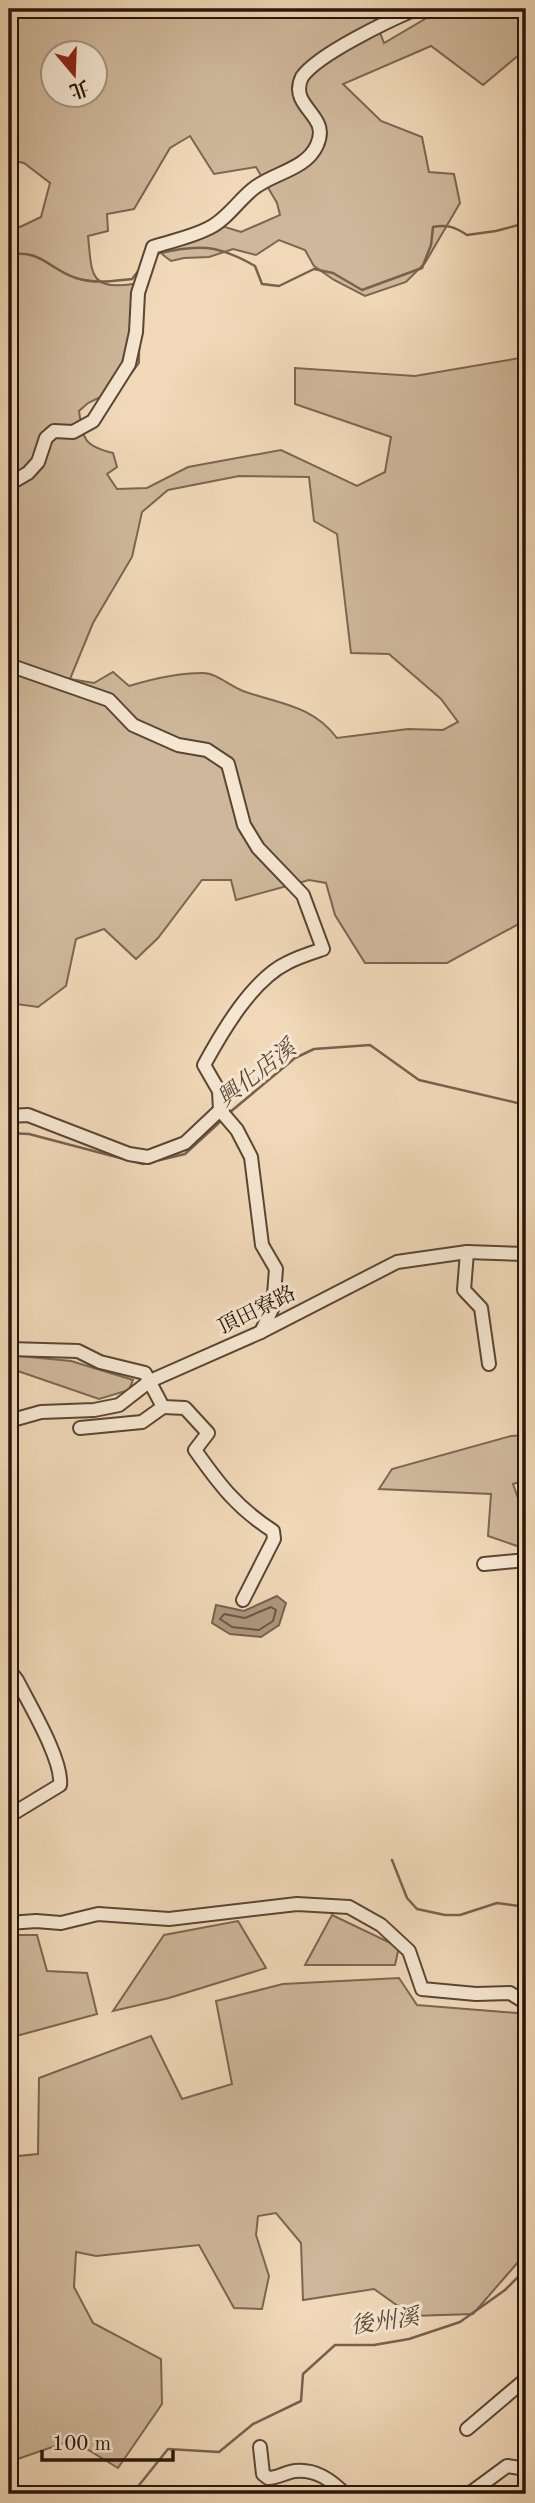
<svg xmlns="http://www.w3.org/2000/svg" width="535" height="2503" font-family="'Old Standard TT','Noto Serif TC',serif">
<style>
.green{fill:#ceb79a;stroke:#7b6651;stroke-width:2;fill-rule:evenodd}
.water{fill:#ac967c;stroke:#77624e;stroke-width:2}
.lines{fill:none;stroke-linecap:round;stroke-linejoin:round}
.shore{stroke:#6a5642;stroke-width:2}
.stream{stroke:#77624e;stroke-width:2.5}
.minor-casing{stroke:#5a4634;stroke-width:16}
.minor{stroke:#f5e6d1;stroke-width:12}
.labels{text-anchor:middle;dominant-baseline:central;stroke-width:6;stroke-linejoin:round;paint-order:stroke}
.street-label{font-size:21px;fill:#281508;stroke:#f5e6d1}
.water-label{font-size:23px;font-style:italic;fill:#5d4936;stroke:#f5e6d1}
</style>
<rect width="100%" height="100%" fill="#f0d8b8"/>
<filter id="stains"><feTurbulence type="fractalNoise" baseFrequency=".00286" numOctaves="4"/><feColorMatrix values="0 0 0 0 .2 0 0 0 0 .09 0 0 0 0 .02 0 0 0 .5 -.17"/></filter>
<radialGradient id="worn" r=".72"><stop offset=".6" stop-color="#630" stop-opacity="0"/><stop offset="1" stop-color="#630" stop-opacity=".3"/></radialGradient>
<g class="green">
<path d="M9,9h362l13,34 58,-34h58l13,7 13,-6v39l-43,36 -52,-39 -88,38 38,37 41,16 7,35 25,2 6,29 -35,60 -19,19 -41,14 -31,-16 -20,-14 -9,-16 -26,-10 -23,15 -23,-6 -24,8 -25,1 -13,3 -8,-6 -3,-9 62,-20 19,6 39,-17 -3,-12 -21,-36 -42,7 -24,-38 -20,12 -36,61 -27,5 1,17 -20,5c4,36 0,55 45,48l7,21 -1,58 -18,24 -33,16 -9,8c4,28 4,35 34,42l4,14 -10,7 10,15 30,-1 41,-21 93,-17 76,36 28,-14 6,-35 -96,-33v-36l120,8 111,-19v563l-79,43h-82l-30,-48 -9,-32 -17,-3 -73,20 -5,-20h-29l-44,58 -22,21 -32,-30 -28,10 -10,47 -28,21 -29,-4v-783l11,7 21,-10 9,-34 -26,-20 -15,-3zM52,52h42v42h-42zM239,476l70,1 5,44 23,13 14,119 38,1 52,45 17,23 -15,8 -35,-1 -71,9c-25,-33 -58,-34 -94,-47 -13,-5 -27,-18 -40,-18 -24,0 -51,6 -74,13l-16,-14 -19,11 -24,-4 23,-56 39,-66 10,-45 26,-22z"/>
<path d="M9,1355l62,6 62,19 -4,10 -30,9 -90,-31z"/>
<path d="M526,1435v45l-13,4 13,37v28l-38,-13 3,-42 -112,-5 13,-20 119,-33z"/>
<path d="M332,1915l67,32 -4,18h-90z"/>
<path d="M238,1921l28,47 -97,30 -56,13 51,-76z"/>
<path d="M9,1935h28l10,36 40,2 10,41 -88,24z"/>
<path d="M399,1978l18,27 100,8 9,4v242l-7,2 -46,53 -61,2 -38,-27 -71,11 -2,-57 -25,-30 -18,3 -2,19 13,41 -7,33 -28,-1 -35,-63 -103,11 -20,-4 -2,35 19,36 68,36 1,45 -44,64 -46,-28 -63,22v-305l29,-3 1,-76 112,-42 31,63 50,-15 -16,-83 67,-17z"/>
</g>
<path class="water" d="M277,1596l9,7 -7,22 -18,12 -31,-3 -18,-11 4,-18 28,6z"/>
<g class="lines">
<path class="shore" d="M271,1607l5,3 -3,11 -14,9 -27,-3 -12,-8 4,-5 21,4z"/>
<g class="stream">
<path d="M156,254c41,-10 61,-10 99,12l7,18 17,2 35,-17 19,4 29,17 60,-22 9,-23 2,-18c14,-3 22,0 34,8l29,-4 30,-8"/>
<path d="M9,255c31,-7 41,15 67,23 18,6 38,3 56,1l8,-10"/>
<path d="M229,1113l66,-55 19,-9 56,-4 49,35 107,25"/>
<path d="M9,1133l20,1 114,30 42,-10 37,-34"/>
<path d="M392,1860l15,38 10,11 28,6h15l37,-12 29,4"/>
<path d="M132,2494l36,-45 51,3 34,-28 48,-23 2,-27 32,-29h39l35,-6 51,-17 45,-32 21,-21"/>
</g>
<defs>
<g id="minor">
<path d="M9,484l19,-11 10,-11 8,-24 8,-7 19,1 20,-11 36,-57 7,-32 2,-39 15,-46c18,-6 39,-10 56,-19 17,-8 29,-27 44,-39 19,-16 53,-19 64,-44 10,-22 -8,-30 -16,-47 -3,-7 -2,-15 1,-21 16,-23 88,-57 114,-68"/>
<path d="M9,665l100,35 24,25 45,20 29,5 21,14 16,61 14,23 45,47 20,54c-12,4 -25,8 -36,14 -35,17 -65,69 -83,102l15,26 1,19 17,20 14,27 11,88 14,24 -3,38 -12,25"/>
<path d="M9,1116l19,-1 101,39 19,3 37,-14 35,-33"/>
<path d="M467,1252l-3,38 17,18 8,56"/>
<path d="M9,1349l69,2 22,11 45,11 18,34 22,1 23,25 -13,17c24,34 42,58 78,81l1,8 -31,61"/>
<path d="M9,1421l32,-9 53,-2 25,-5 31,-24 111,-49 136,-70 70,-10 59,2"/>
<path d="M80,1428l62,-6 21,-15"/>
<path d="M484,1564l42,-4"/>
<path d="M9,1670l8,10c12,24 46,80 43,105l-51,31"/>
<path d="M9,1923l27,-2 25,2 37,-9 71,5 128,-15 52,3 32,18 28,26 13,38 54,5 34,-1 16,10"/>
<path d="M467,2429l59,-50"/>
<path d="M260,2447l3,27 5,4c10,0 18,-6 27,-7 21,-2 36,9 50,23"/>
<path d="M469,2494l38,-28 19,3"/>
</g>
</defs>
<use href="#minor" class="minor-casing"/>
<use href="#minor" class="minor"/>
</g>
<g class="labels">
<g class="street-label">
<text transform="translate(257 1311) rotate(-26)">頂田寮路</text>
</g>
<g class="water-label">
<text transform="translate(257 1074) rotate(-38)">興化店溪</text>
<text transform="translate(385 2322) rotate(-8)">後州溪</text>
</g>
</g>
<rect width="535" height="2503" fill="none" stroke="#f0d8b8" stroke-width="35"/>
<rect x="10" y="10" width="514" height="2482" fill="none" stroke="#281508" stroke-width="3.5"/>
<rect x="18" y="18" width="500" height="2468" fill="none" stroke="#281508" stroke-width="2"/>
<g transform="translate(74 74) rotate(161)"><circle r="33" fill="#f5e6d1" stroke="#a39281" stroke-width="2"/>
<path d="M0-5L12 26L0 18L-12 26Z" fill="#8f2418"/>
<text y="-10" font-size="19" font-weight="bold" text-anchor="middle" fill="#281508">北</text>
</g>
<path d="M42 2450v10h131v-10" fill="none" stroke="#281508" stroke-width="3.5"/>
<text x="52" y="2450" font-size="21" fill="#281508" stroke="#f5e6d1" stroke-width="5" paint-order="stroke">100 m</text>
<rect width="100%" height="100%" filter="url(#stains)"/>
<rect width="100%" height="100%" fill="url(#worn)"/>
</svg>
